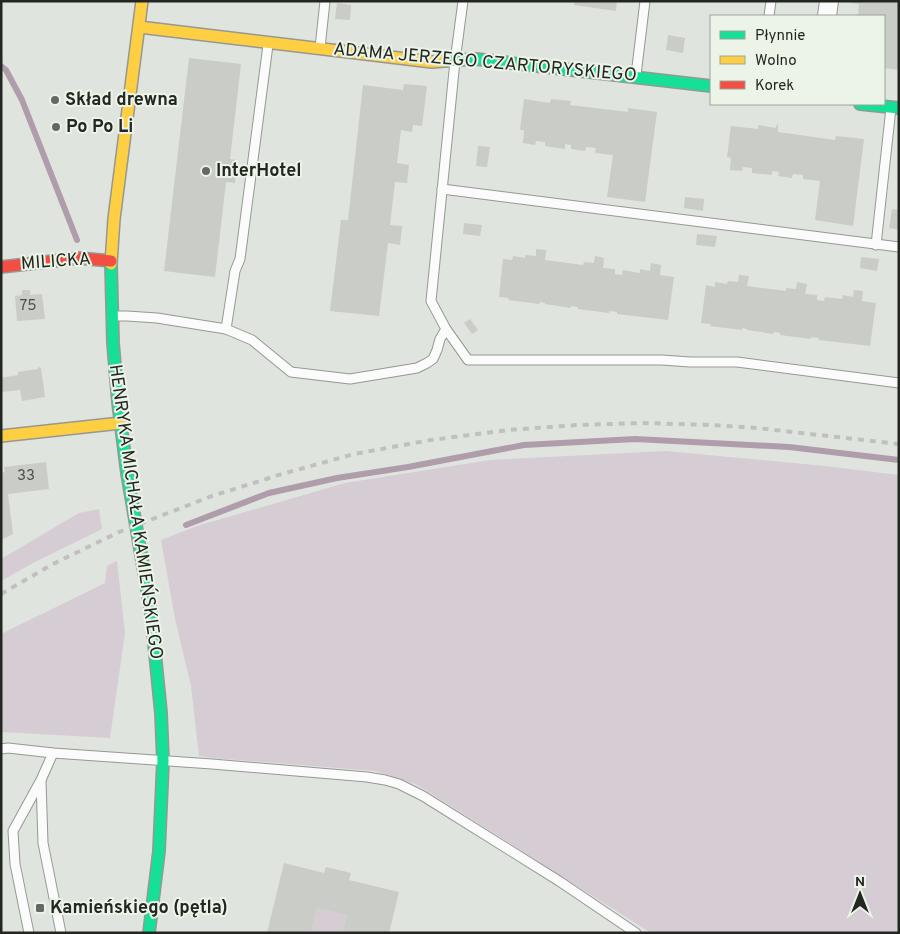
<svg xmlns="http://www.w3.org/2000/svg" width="900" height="934" font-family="Overpass,sans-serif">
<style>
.green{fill:#d6ccd4}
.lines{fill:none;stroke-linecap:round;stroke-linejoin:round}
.stream{stroke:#af9dac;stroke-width:6}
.building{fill:#c9ccc7}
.lane-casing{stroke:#959893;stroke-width:11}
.street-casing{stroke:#959893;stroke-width:20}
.fast-casing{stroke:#959893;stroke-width:14}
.slow-casing{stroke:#959893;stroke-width:14}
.jam-casing{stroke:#959893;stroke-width:14}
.lane{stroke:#fafbfa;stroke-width:9}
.street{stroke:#fafbfa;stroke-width:18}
.fast{stroke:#16e098;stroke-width:11}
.slow{stroke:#ffcf43;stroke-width:11}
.jam{stroke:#f24e42;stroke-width:11}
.rail{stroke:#bfc0bf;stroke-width:4;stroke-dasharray:6 6;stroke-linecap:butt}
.poi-dot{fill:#656863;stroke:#ecf4e8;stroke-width:2}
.labels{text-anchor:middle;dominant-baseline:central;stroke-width:4;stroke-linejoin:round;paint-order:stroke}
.number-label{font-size:15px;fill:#4d504b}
.street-label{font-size:18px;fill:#232621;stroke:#ecf4e8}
.poi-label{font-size:18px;font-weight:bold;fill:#232621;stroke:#ecf4e8;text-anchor:start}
</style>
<rect width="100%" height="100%" fill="#e0e4de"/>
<g class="green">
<path d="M666,451l159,15 74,9v458h-248l-219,-139 -17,-10 -40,-13 -162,-13 -14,-2 -8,-70 -16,-67 -14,-79 36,-14 148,-43 145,-23z"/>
<path d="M99,509l3,20 -69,34 -32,18v-22l78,-46z"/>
<path d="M117,561l8,72 -15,105 -109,-6v-98l104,-51 2,-17z"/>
<path d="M317,908l30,7 -5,18h-31z"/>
</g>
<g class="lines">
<g class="stream">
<path d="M1,66l5,4 16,30 55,140"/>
<path d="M186,525l83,-32 68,-15 71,-11 116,-22 111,-6 154,8 110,13"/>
</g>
</g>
<g class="building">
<path d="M574,1h43l-1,10 -42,-6z"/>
<path d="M851,1h48v69l-15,-2v-52h-26l1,-12 -8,-1z"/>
<path d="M337,3l14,2 -1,15 -15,-1z"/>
<path d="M668,35l17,3 -2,15 -17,-3z"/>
<path d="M189,58l52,6 -11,95 7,1 -2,23 -9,-1 -11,95 -51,-6z"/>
<path d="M404,84l23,2 -5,40 -9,-1 -1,7 -11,-2 -4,33 12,2 -2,18 -12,-1 -5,43 12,1 -2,19 -12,-2 -9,73 -49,-5 11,-91h7l15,-135 40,5z"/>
<path d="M524,99l26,4 1,-4 20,2 -1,4 58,7v-4l29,4 -12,90 -38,-5 6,-42 -18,-2 1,-5 -10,-1 -1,4 -14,-2v-4l-6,-1v5l-20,-3v-4l-9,-1 -1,4 -12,-2 1,-13h-4z"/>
<path d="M777,124h1v8l57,8 1,-4 28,3 -11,87 -38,-6 5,-39 -17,-2v-4l-10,-1 -1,4 -14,-2 1,-4 -7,-1v4l-20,-2v-5l-9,-1 -1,4 -12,-1 1,-12 -4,-1 4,-31 27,3v-4l18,3z"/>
<path d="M478,146l12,1 -3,20 -11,-1z"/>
<path d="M685,197l19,2 -1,12 -19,-3z"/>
<path d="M892,209l7,1v20l-10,-2z"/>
<path d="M464,223l18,2 -2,11 -17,-2z"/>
<path d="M697,234l20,2 -2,11 -19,-2z"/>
<path d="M536,249l10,1 -1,10 38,5 1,-3 10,1 1,-7 9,2 -1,10 12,1v5l7,1 1,-5 17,3v-4l10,2 1,-8 10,2 -1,10 14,2 -6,43 -51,-6v-2l-8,-1v2l-31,-4v-2l-7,-1v2l-26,-4v-1l-5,-1 -1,2 -31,-4 1,-2 -10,-1 4,-38 9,1 1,-4 12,2v-3l11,1z"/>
<path d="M861,257l18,2 -2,12 -17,-3z"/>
<path d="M739,275l10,1 -2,10 39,5v-3l10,1 1,-7 10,2 -2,10 12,1v5l7,1 1,-4 17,2 1,-4 10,2 1,-7 9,1 -1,10 14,2 -6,43 -51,-6v-2l-8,-1v2l-31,-4v-2l-6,-1 -1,2 -26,-4v-1l-5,-1v2l-32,-4 1,-2 -10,-1 5,-38 9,2v-5l12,2 1,-3 10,1z"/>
<path d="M22,290h8v5l12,-1 3,25 -28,2 -2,-25 7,-1z"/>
<path d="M470,319l8,11 -6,4 -8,-11z"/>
<path d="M40,367l1,1 4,29 -23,4 -2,-11 -19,2v-14l17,-3v-3l20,-3v-1z"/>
<path d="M46,462l3,27 -41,5 5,40 -12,6v-67l4,-1 -1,-5z"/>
<path d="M284,863l40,10 2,-6 25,6 -2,7 50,12 -10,41h-47l5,-18 -30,-7 -6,25h-44z"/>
</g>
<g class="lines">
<defs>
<g id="lane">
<path d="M463,1l-8,60 -24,240 15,28 22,31h194l28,2h47l162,21"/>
<path d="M769,16l2,-15"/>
<path d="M320,48l5,-47"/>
<path d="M636,75l9,-74"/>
<path d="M442,189l457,58"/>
<path d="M876,245l15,-137"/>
<path d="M113,316h14l30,2 69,11 26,11 39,32 59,7 67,-11 10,-5 6,-4 4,-9 3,-11 6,-10"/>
<path d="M226,329l9,-58 5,-12 28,-214"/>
<path d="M1,749l7,-1 45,5 159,11 155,13 18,3 14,4 24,12 136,85 77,52"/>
<path d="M41,781l2,62 18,90"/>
<path d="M29,933l-14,-69 -2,-33 28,-51 12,-27"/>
</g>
<path id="street" d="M827,16l2,-15"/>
<g id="fast">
<path d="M444,61l32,-2 235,27"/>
<path d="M860,104l39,4"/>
<path d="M111,264l2,79 5,59 9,71 24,140 10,100 2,48 -4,90 -10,82"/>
</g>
<g id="slow">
<path d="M139,27l293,35 12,-1"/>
<path d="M111,264l3,-45 28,-218"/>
<path d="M1,436l120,-13"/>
</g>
<path id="jam" d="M1,267l78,-9 32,3"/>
</defs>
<use href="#lane" class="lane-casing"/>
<use href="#street" class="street-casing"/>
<use href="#fast" class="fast-casing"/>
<use href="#slow" class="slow-casing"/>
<use href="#jam" class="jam-casing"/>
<use href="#lane" class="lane"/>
<use href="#street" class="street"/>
<use href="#fast" class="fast"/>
<use href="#slow" class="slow"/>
<use href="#jam" class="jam"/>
<path class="rail" d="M1,594l52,-30 66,-32 93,-36 70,-22 72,-20 77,-14 77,-10 69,-5 65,-2 70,2 45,3 142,16"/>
</g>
<g class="poi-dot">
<circle cx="55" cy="100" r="5"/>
<circle cx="56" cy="127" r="5"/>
<circle cx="206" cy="171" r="5"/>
<rect x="35" y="903" width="10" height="10" rx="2.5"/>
</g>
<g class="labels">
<g class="number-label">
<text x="28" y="306">75</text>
<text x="26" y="476">33</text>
</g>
<g class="street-label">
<text transform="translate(485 63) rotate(5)">ADAMA JERZEGO CZARTORYSKIEGO</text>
<text transform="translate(56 262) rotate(-4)">MILICKA</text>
<text transform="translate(135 512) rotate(82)">HENRYKA MICHAŁA KAMIEŃSKIEGO</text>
</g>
<g class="poi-label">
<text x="65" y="100">Skład drewna</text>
<text x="66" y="127">Po Po Li</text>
<text x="216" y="171">InterHotel</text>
<text x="50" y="908">Kamieńskiego (pętla)</text>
</g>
</g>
<rect width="900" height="934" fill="none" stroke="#232621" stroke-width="5"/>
<rect x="710" y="15" width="175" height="90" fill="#ecf4e8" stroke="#9ca298"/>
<rect x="720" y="31" width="25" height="8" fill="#16e098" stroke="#9ca298"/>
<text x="755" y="40" font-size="15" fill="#232621">Płynnie</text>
<rect x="720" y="56" width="25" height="8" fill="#ffcf43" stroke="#9ca298"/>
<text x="755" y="65" font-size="15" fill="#232621">Wolno</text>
<rect x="720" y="81" width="25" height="8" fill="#f24e42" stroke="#9ca298"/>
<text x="755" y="90" font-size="15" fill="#232621">Korek</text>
<g transform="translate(860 894)" stroke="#ecf4e8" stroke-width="4" paint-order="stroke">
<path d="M0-4L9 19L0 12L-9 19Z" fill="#232621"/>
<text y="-8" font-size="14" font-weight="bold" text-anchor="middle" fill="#232621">N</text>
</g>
</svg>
